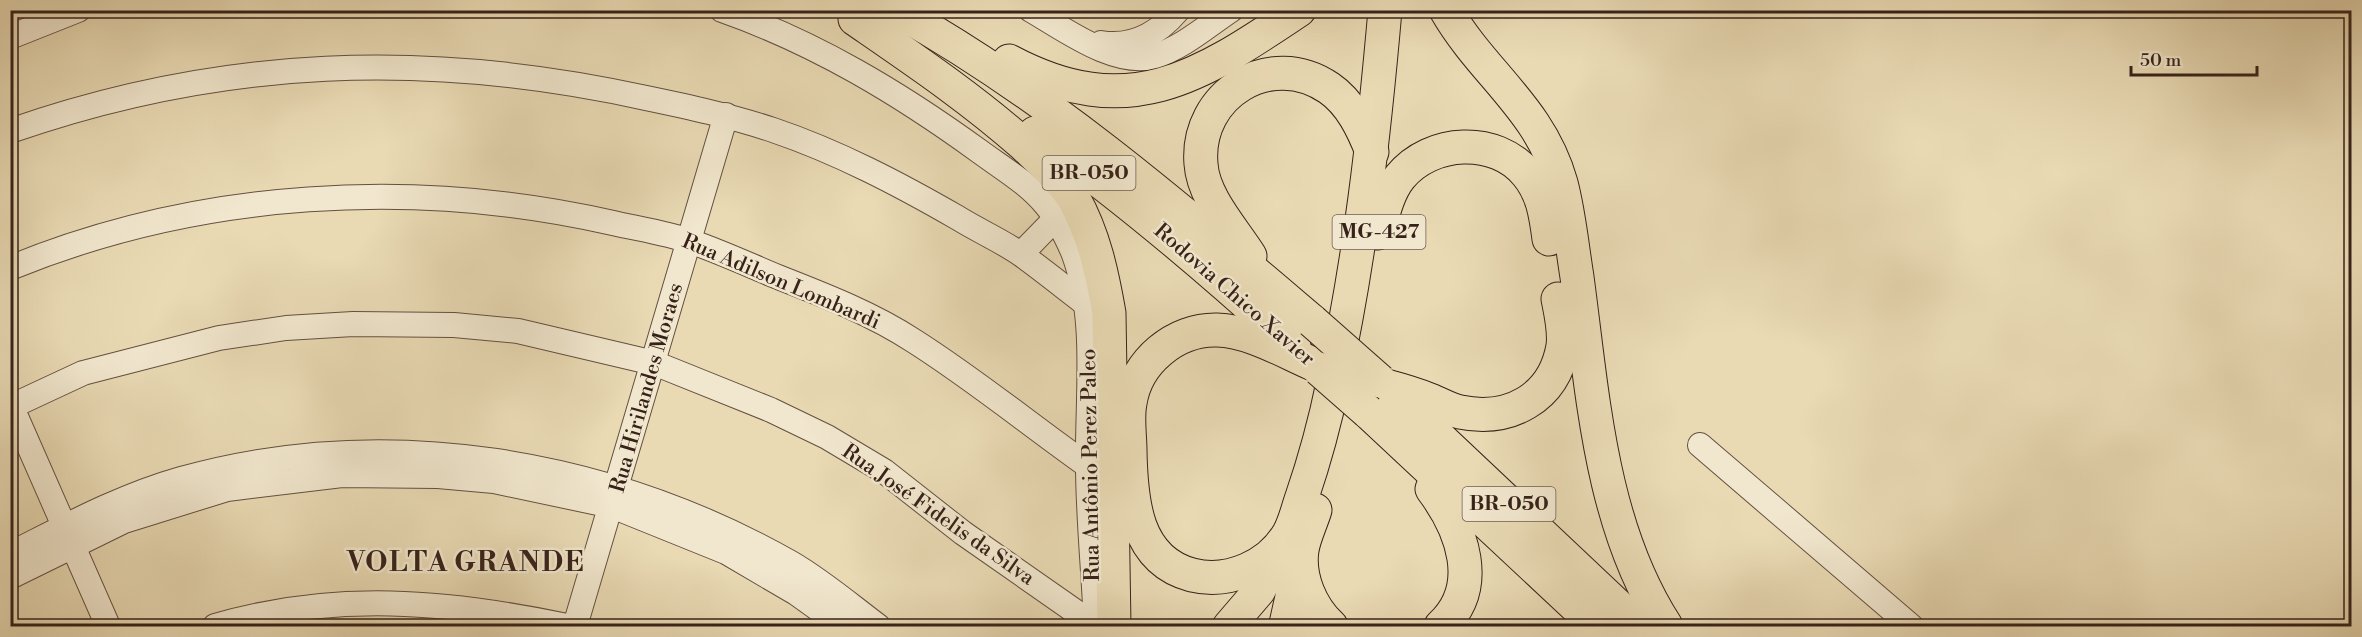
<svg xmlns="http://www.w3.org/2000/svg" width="2362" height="637" font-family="'Libre Bodoni',serif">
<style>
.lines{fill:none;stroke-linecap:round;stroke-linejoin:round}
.minor-casing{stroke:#645040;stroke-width:26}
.major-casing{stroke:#37221a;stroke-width:34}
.highway-casing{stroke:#37221a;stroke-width:35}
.minor{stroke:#f1e7ce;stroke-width:24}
.major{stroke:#e9dab4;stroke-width:32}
.highway{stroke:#e9dab4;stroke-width:33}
.highway-bridge-casing{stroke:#37221a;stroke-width:35;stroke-linecap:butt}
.highway-bridge{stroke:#e9dab4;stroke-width:33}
.labels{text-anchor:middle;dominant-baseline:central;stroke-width:5;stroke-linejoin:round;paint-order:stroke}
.shield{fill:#f1e7ce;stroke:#6f5d50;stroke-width:1.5}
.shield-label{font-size:20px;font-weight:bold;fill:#37221a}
.street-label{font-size:21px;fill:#37221a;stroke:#f1e7ce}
.district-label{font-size:27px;font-weight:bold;letter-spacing:1.5px;fill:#37221a;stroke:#f1e7ce}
</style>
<rect width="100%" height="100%" fill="#e9dab4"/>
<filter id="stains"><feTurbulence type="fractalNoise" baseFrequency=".00333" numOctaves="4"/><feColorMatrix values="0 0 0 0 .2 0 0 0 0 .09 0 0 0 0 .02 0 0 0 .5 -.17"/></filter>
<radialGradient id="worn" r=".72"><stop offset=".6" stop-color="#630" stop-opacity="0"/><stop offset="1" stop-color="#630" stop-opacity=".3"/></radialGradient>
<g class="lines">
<defs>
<g id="minor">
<path d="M722,10c94,33 177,83 257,141 23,17 49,32 67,54 12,14 20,31 27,47 25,66 14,142 15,212 0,54 6,108 8,162"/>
<path d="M1031,10c33,19 85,58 124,46 27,-8 52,-30 76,-46"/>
<path d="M10,37l68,-27"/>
<path d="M1101,43c31,5 57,-9 77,-33"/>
<path d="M10,131c212,-74 418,-81 636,-33 43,9 85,18 127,32 65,22 126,54 185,88 21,13 44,23 64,37 22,16 43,33 64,49"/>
<path d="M1021,254l35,-36"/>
<path d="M10,268c190,-78 405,-90 603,-45 26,6 54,10 79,19 29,10 57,23 86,35 46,18 95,37 136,64 60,38 116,84 174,125"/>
<path d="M10,403l98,223"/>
<path d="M10,407l73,-34 136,-35 67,-10 67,-4 101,1 64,6 136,32 117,47 56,27 57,34 79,62 133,93"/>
<path d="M1700,445l211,181"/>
<path d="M10,554c56,-28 111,-58 171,-75 205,-57 426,-20 610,84 31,18 59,42 87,63"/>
<path d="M10,577l114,-56 103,-32 115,-14 96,1 56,5 118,25 114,46 70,41 46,33"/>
<path d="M215,626c120,-35 232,-25 352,0"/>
<path d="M575,626l151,-511"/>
</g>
<g id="major">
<path d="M1229,626l30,-35 26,-50"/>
<path d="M1285,626l16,-72"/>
</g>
<g id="highway">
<path d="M896,10c152,85 284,199 416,311"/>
<path d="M1446,10c37,64 94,98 115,173 8,30 11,63 16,94 16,118 23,247 89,349"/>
<path d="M855,19c58,40 116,79 169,126 18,17 37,33 50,54 20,36 28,74 35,114l5,313"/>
<path d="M1009,61c119,63 189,17 290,-51"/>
<path d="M1035,133c91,65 177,138 259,213"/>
<path d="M1378,233c5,-19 10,-41 22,-56 31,-38 96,-41 127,-3 16,19 19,42 22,65"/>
<path d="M1250,256c-17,-27 -47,-59 -49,-92 -6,-70 70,-116 128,-76 22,15 34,41 43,64"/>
<path d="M1313,364c-30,-13 -63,-33 -96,-34 -42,-1 -81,32 -87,73 -3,15 0,33 0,48 1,49 5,109 62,124 37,9 78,-9 97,-42 6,-11 9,-25 13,-36 13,-38 23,-75 31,-114 27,-123 41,-247 52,-373"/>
<path d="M1386,386c15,4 29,8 44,14 10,4 20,10 30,12 49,10 94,-13 103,-66 2,-15 -2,-32 -5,-47"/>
<path d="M1392,393l247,233"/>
<path d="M1368,412l229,214"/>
<path d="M1432,489c30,40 52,98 9,137"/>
<path d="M1315,510c-4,13 -11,27 -13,40 -4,27 9,58 29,76"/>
</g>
</defs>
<use href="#minor" class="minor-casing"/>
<use href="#major" class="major-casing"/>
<use href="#highway" class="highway-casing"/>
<use href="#minor" class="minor"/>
<use href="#major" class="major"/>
<use href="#highway" class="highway"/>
<defs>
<g id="highway-bridge">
<path d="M1312,321l68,60"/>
<path d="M1319,369l49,43"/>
</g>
</defs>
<use href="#highway-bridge" class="highway-bridge-casing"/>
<use href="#highway-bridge" class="highway-bridge"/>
</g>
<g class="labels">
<g class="shield">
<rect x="1042.5" y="156" width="93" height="34" rx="4.5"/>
<rect x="1332.5" y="215" width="93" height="34" rx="4.5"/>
<rect x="1462.5" y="487" width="93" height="34" rx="4.5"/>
</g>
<g class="shield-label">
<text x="1089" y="173">BR-050</text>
<text x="1379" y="232">MG-427</text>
<text x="1509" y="504">BR-050</text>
</g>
<g class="street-label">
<text transform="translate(781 282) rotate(23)">Rua Adilson Lombardi</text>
<text transform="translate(1234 295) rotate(41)">Rodovia Chico Xavier</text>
<text transform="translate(647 388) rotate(-74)">Rua Hirilandes Moraes</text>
<text transform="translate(1091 465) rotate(-91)">Rua Antônio Perez Paleo</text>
<text transform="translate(938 515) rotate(35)">Rua José Fidelis da Silva</text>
</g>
<g class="district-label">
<text x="466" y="563">VOLTA GRANDE</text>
</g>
</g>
<rect width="2362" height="637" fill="none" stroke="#e9dab4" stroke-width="36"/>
<rect x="12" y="12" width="2338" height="613" fill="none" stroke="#37221a" stroke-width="3"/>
<rect x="18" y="18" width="2326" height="601" fill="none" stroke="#37221a" stroke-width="1.5"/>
<path d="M2131 66v9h126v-9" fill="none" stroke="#37221a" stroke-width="3"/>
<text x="2140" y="66" font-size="18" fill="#37221a" stroke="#f1e7ce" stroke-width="4.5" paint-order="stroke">50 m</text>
<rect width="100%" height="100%" filter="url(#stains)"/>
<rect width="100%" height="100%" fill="url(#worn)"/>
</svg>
